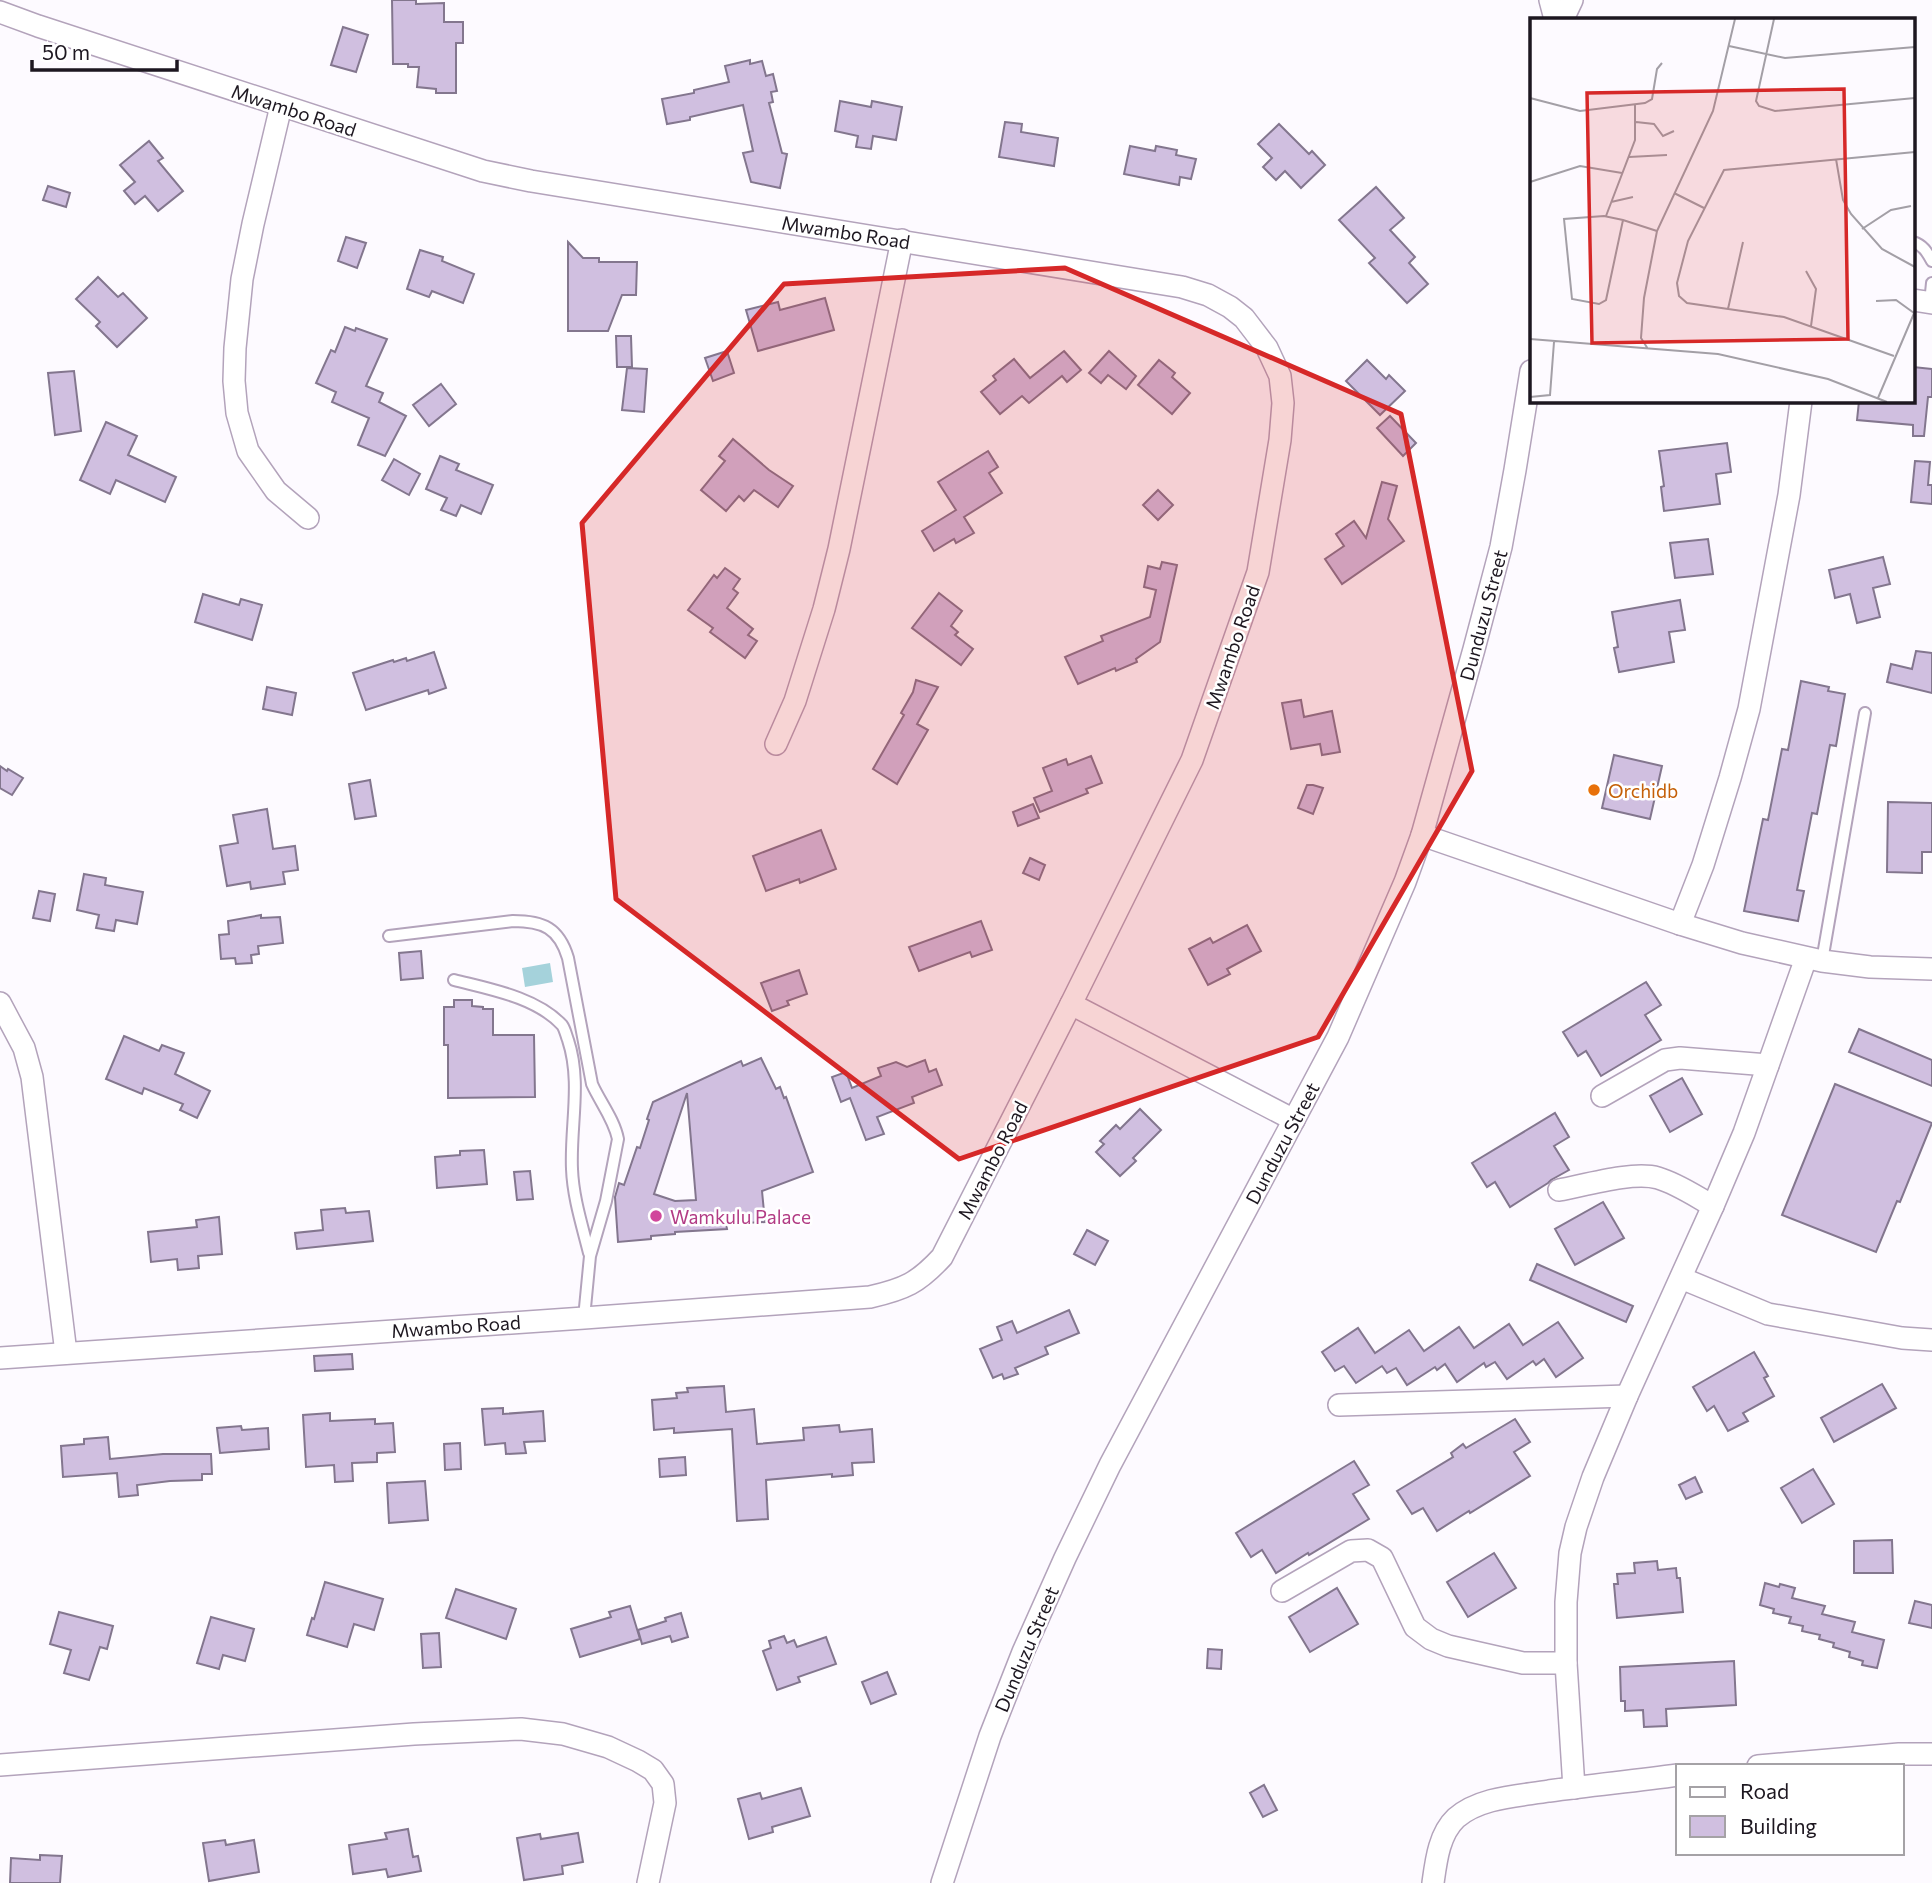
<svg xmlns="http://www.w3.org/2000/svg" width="1932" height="1883" font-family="Commissioner,sans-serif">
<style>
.water{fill:#a5d2db}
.building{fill:#d0bfe0;stroke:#83768e;stroke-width:2;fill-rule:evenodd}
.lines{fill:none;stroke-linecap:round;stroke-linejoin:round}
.lane-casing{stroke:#b3a3bb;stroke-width:14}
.street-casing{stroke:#b3a3bb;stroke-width:24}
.lane{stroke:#fff;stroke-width:10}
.street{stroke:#fff;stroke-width:21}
.marked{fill:#d62828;fill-opacity:0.2;stroke:#d62828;stroke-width:5;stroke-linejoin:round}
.food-dot{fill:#e8710a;stroke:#fff;stroke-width:2.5}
.hotel-dot{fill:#d1479c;stroke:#fff;stroke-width:2.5}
.labels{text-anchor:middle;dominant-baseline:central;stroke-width:5;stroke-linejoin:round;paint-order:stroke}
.street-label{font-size:19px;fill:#1d1720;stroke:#fff}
.food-label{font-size:19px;fill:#c56008;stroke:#fff;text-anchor:start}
.hotel-label{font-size:19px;fill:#b23c85;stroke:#fff;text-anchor:start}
.inset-road{fill:none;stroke:#a39fa6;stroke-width:2}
.view{fill:#d62828;fill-opacity:0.15;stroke:#d62828;stroke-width:3.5}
.inset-edge{fill:none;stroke:#1d1720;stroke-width:3.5}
</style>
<rect width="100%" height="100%" fill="#fdfaff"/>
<path class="water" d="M550,963l3,19 -28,5 -3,-19z"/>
<g class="building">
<path d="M392,0h24v4l28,-1v19h19v21h-7v50h-20v-4l-19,-2 2,-20h-11v-3h-15z"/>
<path d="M343,27l25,8 -12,37 -25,-7z"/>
<path d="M750,60v4l12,-3 4,15 7,-2 4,17 -6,1 2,10 -4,1 13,50 5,1 -7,34 -29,-6 -8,-29 10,-2 -10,-46 -53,12v3l-23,4 -5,-25 32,-6v-3l35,-8 -4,-16z"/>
<path d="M840,101l31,6 1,-6 30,6 -6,33 -23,-4 -2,13 -15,-2 2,-11 -23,-5z"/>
<path d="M1005,122l17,2 -1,8 37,6 -4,28 -55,-9z"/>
<path d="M1279,124l30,30 3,-3 13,14 -24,23 -16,-17 -9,9 -13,-13 9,-9 -14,-14z"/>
<path d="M149,141l14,17 -5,3 25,30 -25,20 -13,-15 -10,8 -11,-13 11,-9 -15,-17z"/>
<path d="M1130,146l25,5 1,-5 21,4 -1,5 20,4 -5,20 -11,-2 -1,8 -55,-11z"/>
<path d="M48,186l22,7 -4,14 -23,-7z"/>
<path d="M1376,187l28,31 -14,12 25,27 -6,6 19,21 -21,19 -38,-40 6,-5 -36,-38z"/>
<path d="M346,237l20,6 -9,25 -19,-7z"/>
<path d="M568,242l15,16h16v4h38l-1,33h-14l-14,36h-40z"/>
<path d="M420,250l23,7 -1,4 32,13 -11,29 -31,-12 -3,6 -22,-8z"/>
<path d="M98,277l20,20 5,-4 24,25 -30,29 -21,-21 4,-4 -24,-23z"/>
<path d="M825,298l9,32 -76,21 -12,-41 32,-8 2,8z"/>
<path d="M345,327l10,4 1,-3 31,11 -21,47 17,7 -4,9 27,14 -21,40 -27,-11 11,-27 -37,-16 4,-10 -20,-9 15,-33 4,2z"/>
<path d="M616,336h15l1,31h-15z"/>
<path d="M727,351l7,22 -21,8 -8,-23z"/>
<path d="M1064,351l17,19 -14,12 -5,-6 -33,27 -7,-7 -22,18 -19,-22 15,-12 -3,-4 21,-17 16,19z"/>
<path d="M1109,351l27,25 -10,13 -18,-14 -7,8 -12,-10z"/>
<path d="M1159,360l16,13 -3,4 18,16 -18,21 -34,-29z"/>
<path d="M1367,360l19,19 3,-4 16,16 -25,24 -34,-34z"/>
<path d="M1913,367l19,2v28h-4l-4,39h-11v-11l-56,-5 2,-19 54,1z"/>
<path d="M627,368l20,1 -3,43 -22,-2z"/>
<path d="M74,371l7,60 -26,4 -7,-62z"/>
<path d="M441,384l15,20 -27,22 -16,-21z"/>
<path d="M1390,416l26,27 -13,13 -26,-28z"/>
<path d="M106,422l31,14 -9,19 48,22 -11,25 -49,-22 -6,14 -30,-14z"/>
<path d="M733,439l36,31 24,16 -15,21 -24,-17 -10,11 -5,-5 -13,15 -25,-21 24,-29 -6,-5z"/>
<path d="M1727,443l4,29 -15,2 4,30 -56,7 -3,-24 3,-1 -5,-35z"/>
<path d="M988,451l10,16 -9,6 13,20 -38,24 10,16 -18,10 -2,-4 -20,12 -12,-20 34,-21 -18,-28z"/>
<path d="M440,456l19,8 -3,6 37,15 -12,29 -20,-9 -5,11 -15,-6 6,-12 -21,-9z"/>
<path d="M394,459l26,15 -11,21 -27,-15z"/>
<path d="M1915,461l15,1 -2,23h4v19l-21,-2z"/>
<path d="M1382,482l15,4 -9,33 16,22 -62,43 -17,-25 19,-13 -8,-12 18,-13 12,17z"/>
<path d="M1158,490l15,15 -15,15 -15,-15z"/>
<path d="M1708,539l5,35 -38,4 -5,-35z"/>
<path d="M1883,557l7,27 -17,4 7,29 -23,6 -7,-29 -15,4 -6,-28z"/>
<path d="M1162,562l15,3 -17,77 -24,17 1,3 -21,9 -1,-3 -37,16 -13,-27 38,-16 -2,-5 49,-19 6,-27 -12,-3 4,-21 12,3z"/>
<path d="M725,568l15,11 -7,10 5,4 -11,15 26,21 -5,6 9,6 -12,17 -35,-26 3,-4 -25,-18 26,-35 3,3z"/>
<path d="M939,593l23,18 -11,15 7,6 -3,3 18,14 -12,16 -49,-37z"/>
<path d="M203,594l36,11 2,-6 21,6 -10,35 -57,-18z"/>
<path d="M1680,600l5,30 -16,2 5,30 -55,10 -5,-24 4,-1 -6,-35z"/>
<path d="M1916,651l16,2v40l-45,-11 4,-18 21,5z"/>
<path d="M434,652l12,36 -17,6 -1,-4 -62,20 -13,-37 40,-13 1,2 12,-4 1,3z"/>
<path d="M916,680l22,7 -21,37 11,6 -31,54 -24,-15 31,-54 -3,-2 12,-21z"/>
<path d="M1801,681l28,6 -1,4 17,3 -9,52 -6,-1 -13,69 -5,-1 -15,77 7,1 -6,30 -54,-10 19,-92 5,1 14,-71 6,1z"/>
<path d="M267,687l29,6 -4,22 -29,-6z"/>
<path d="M1301,700l3,17 28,-6 8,41 -18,3 -2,-11 -29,5 -9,-46z"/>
<path d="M1614,755l48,11 -12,53 -48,-11z"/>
<path d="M1091,756l11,27 -16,6 2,4 -48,19 -6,-14 18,-7 -9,-23 23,-9 2,6z"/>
<path d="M0,766l7,5 1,-2 15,9 -11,17 -12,-7z"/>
<path d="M370,780l6,36 -21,3 -6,-35z"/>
<path d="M1307,785h6l10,3 -10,26 -15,-6z"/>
<path d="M1888,802l44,1v49h-10v21l-35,-1z"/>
<path d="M1033,804l6,14 -21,8 -5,-14z"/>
<path d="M267,809l6,40 22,-3 3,24 -15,2 2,12 -34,5 -1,-7 -23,4 -7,-40 18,-3 -5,-28z"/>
<path d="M821,830l15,39 -36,14 -1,-4 -33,12 -13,-35z"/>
<path d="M1030,858l15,7 -6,15 -16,-7z"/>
<path d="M84,874l22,4 -1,7 38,7 -6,32 -21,-4 -2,11 -18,-3 3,-13 -22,-5z"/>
<path d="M39,891l16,3 -5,27 -17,-3z"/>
<path d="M261,915v3l19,-1 3,26 -25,3 1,8 -8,1 1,8 -16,1 -1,-6 -14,1 -2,-24 10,-1 -1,-13z"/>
<path d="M981,921l11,29 -20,7 -2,-5 -51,19 -10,-24z"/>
<path d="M1247,925l14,26 -34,18 3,5 -22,11 -19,-36 21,-11 3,5z"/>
<path d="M421,951l2,27 -22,2 -2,-27z"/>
<path d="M799,970l8,24 -20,7 2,4 -17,6 -11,-28z"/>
<path d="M1646,982l15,23 -16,10 16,25 -60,36 -15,-25 -8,5 -15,-24z"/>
<path d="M454,1000h18v6l11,1v2h10v26h41l1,62 -87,1v-53h-4v-38h10z"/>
<path d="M1859,1029l73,31v26l-83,-34z"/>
<path d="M124,1036l35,15 3,-6 22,8 -9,21 35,17 -13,27 -17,-8 3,-6 -39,-16 -2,6 -36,-15z"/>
<path d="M761,1058l15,31 4,-2 4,11 2,-1 27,75 -51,19 3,31 -39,2 1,5 -52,3v2l-24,2v3l-33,3 -3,-45 4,-14 5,2 13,-38 3,1 9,-28 -2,-1 6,-17 88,-41 2,5zM687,1093l9,107 -21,1 -21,-7z"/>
<path d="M925,1060l4,12 7,-3 6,16 -30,12 2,6 -37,14 7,17 -18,6 -16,-42 -9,4 -9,-25 14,-5 6,16 29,-12 -3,-8 18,-6 11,5z"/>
<path d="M1682,1078l20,36 -32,18 -20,-36z"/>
<path d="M1835,1084l97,39 -32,79 -3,-1 -21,51 -94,-37z"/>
<path d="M1140,1109l21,21 -28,28 3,3 -16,15 -24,-24 8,-8 -4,-3 16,-16 4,4z"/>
<path d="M1555,1113l14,24 -15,9 15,24 -18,10 -3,3 -38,24 -15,-25 -8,5 -15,-24z"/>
<path d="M484,1150l3,34 -50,4 -2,-31 25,-2v-4z"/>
<path d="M530,1171l3,28 -16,1 -3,-28z"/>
<path d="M1603,1202l21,36 -49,27 -20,-36z"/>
<path d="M345,1208l1,5 23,-2 4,30 -76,8 -2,-16 28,-3 -2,-20z"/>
<path d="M219,1217l3,37 -24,2 1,12 -21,2 -1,-11 -26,3 -3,-30 49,-5 -1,-7z"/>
<path d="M1087,1230l21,11 -13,24 -21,-11z"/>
<path d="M1537,1264l96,42 -7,16 -96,-42z"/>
<path d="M1069,1310l10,23 -34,14 3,7 -33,14 3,6 -14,5 -2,-5 -9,4 -13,-29 22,-9 -5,-13 15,-6 5,12z"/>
<path d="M1558,1322l25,36 -27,19 -12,-18 -8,6 -3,-4 -26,18 -12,-17 -9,5 -2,-4 -27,19 -12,-18 -8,6 -2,-3 -28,18 -11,-17 -9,5 -5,-7 -26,17 -12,-17 -9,5 -13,-19 36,-24 17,25 34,-23 15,21 35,-24 15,21 35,-24 14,21z"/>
<path d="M1754,1352l14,24 -4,2 10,18 -31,17 5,8 -20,10 -14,-25 -7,5 -14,-24z"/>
<path d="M352,1354l1,15 -38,2 -1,-15z"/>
<path d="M1882,1384l14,24 -62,34 -13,-24z"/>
<path d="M724,1386l2,26 28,-3 3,35 47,-4 -1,-12 36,-3 1,7 32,-3 2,33 -22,1 1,12 -21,2v-3l-66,6 2,39 -31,2 -5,-92 -58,4v-5l-20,2 -2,-30 25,-2 -1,-5 12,-1 -1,-4z"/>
<path d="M503,1408v6l40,-3 2,30 -21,1 2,11 -20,1 -1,-11 -20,2 -3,-36z"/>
<path d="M330,1413v8l45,-2v5l18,-1 2,29 -18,1v9l-25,1 1,18 -18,1 -1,-17 -28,2 -3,-52z"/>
<path d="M1515,1419l15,23 -16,10 16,24 -60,37 -1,-2 -32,20 -14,-23 -11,6 -15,-23 56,-34 -2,-4 12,-9 3,4z"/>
<path d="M241,1426l1,4 26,-2 1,21 -49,4 -3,-25z"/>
<path d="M108,1437l2,22 53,-5h48l1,20h-10v6l-32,1 -33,4 1,10 -19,2 -2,-24 -54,4 -2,-31 23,-2v-5z"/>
<path d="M460,1443l1,26 -16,1 -1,-26z"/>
<path d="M685,1457l1,18 -26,2 -1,-18z"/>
<path d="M1354,1461l15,24 -16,9 16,25 -60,36 -1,-2 -32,20 -14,-23 -11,7 -15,-24z"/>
<path d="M1813,1469l21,35 -32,19 -21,-35z"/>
<path d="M1695,1477l7,15 -16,7 -7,-14z"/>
<path d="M425,1481l3,39 -39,3 -2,-40z"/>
<path d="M1892,1540l1,33h-39v-32z"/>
<path d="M1494,1553l22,35 -48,29 -21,-35z"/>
<path d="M1657,1561l1,9 18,-2 1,10h3l3,34 -66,6 -3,-34h4l-1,-10 18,-1 -1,-10z"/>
<path d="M325,1582l58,17 -9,31 -20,-6 -7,23 -40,-12 5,-17 2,1z"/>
<path d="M1765,1583l14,4 1,-3 15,4 -3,10 33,8 -3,8 33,8 -3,10 32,8 -7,28 -15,-3 1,-4 -14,-4 1,-5 -17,-5 1,-4 -15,-4 1,-4 -18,-4 1,-5 -14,-3 2,-6 -18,-4 1,-4 -14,-4z"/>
<path d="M1337,1588l21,36 -48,28 -21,-35z"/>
<path d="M456,1589l60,20 -10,30 -60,-21z"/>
<path d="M1915,1601l17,4v23l-23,-5z"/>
<path d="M630,1606l10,33 -60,18 -9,-28 40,-12 -2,-5z"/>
<path d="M59,1612l54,14 -6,23 -7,-2 -11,33 -25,-7 7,-23 -21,-6z"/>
<path d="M681,1613l7,24 -16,5 -2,-6 -28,8 -4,-14 28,-9 -1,-3z"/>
<path d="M211,1617l43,12 -9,32 -22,-6 -4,14 -22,-6z"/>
<path d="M439,1633l2,34 -18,1 -2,-34z"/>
<path d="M784,1636l3,7 7,-3 3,7 29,-10 10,27 -38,13 2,5 -23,8 -14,-39 8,-3 -2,-7z"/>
<path d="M1208,1649l14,1 -1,19 -14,-1z"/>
<path d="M1734,1661l2,44 -70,4 1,17 -23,1 -1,-17 -18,1v-10h-4l-1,-34z"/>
<path d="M887,1672l9,22 -25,10 -9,-22z"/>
<path d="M1264,1785l13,25 -14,7 -13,-24z"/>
<path d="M801,1788l9,28 -38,11 1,5 -24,7 -11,-40 22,-6 2,6z"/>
<path d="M408,1829l5,28 5,-1 3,15 -33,6 -2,-8 -33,5 -4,-29 38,-6 -2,-6z"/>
<path d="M578,1833l5,29 -21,4 1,8 -39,6 -7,-42 23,-4 1,5z"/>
<path d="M225,1840l1,5 28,-5 5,32 -50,9 -6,-38z"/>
<path d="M40,1855l22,1 -2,27h-50l1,-25 29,2z"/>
</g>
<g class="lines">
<defs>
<g id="lane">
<path d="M1913,242c10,3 14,10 19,19"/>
<path d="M1930,303l2,-20"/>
<path d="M389,936l124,-15c30,0 46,7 55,37l24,126c8,18 22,35 26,55l-12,62 -16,55 -6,62"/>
<path d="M1822,961l43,-248"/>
<path d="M454,980c35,9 82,17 108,45 3,4 4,10 6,15 14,42 2,86 4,129 1,28 10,56 17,84"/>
</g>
<g id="street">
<path d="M1550,0l5,19"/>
<path d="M0,12l38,14 445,145 48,10 651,106 26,8 22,12 14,11 23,30 13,28 3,27 -3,37 -22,132 -66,188 -121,244 -129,253c-24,26 -37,32 -72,40l-286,21 -584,40"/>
<path d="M1563,19l9,-19"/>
<path d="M281,106l-28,118 -11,55 -7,69 -1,33 3,32 11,38 28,40 32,27"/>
<path d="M1913,300l19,3"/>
<path d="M776,744l19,-43 29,-92 15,-60 63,-309"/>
<path d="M1422,835l258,89 62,19 80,18 48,6 62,2"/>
<path d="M1680,924l23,-59 27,-87 19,-69 40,-214 12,-94"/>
<path d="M0,1003l24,45 8,29 34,276"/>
<path d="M1071,1004l223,116"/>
<path d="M1602,1096l63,-36 15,-2 88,7"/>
<path d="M1559,1190c27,-5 74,-19 99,-12 20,6 37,18 55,28"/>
<path d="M1681,1278l87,36 134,24 30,2"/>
<path d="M1339,1405l288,-9"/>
<path d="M1282,1591l69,-40 17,-1 14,8 33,69 16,12 17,7 75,17h43"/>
<path d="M0,1765l414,-31 107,-5 42,5 45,13 30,14 15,9 10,14 2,19 -17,80"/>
<path d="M1758,1766l141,-12h33"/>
<path d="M1574,1788l-8,-125v-61l4,-49 6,-26 17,-50 34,-81 86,-190 31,-73 62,-175"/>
<path d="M942,1883l48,-147 33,-84 42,-94 45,-93 228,-428 67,-155 17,-47 52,-186 27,-102 14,-77 16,-99"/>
<path d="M1433,1883c3,-22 6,-49 23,-65 24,-21 63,-22 93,-27 43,-6 86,-10 129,-16"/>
</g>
</defs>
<use href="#lane" class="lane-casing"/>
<use href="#street" class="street-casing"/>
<use href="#lane" class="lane"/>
<use href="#street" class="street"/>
</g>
<path class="marked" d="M1065,268l336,146 71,357 -154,266 -359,122 -343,-260 -34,-376 202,-239z"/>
<circle class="food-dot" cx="1594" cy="790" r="7"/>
<circle class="hotel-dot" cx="656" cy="1216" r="7"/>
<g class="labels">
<g class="street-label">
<text transform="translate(294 110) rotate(18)">Mwambo Road</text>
<text transform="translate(846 232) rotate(9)">Mwambo Road</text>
<text transform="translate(1483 615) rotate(-75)">Dunduzu Street</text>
<text transform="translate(1232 647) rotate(-71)">Mwambo Road</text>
<text transform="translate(1282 1143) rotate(-62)">Dunduzu Street</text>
<text transform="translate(992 1160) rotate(-63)">Mwambo Road</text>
<text transform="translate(456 1326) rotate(-4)">Mwambo Road</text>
<text transform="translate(1026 1649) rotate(-67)">Dunduzu Street</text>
</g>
<g class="food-label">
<text x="1608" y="790">Orchidb</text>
</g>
<g class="hotel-label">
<text x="670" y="1216">Wamkulu Palace</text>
</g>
</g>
<g transform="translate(1530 18)">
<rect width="385" height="385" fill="#fdfaff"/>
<path class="inset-road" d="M244,1l-18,82 3,5 16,5 140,-13M199,28l56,12 130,-11M0,80l50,13 65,-8 7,-4 5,-30 5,-6M106,104l18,2 9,12 11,-5M99,139l38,-2M306,141l7,41 8,14 31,35 33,18M0,164l50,-16 42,7M144,175l30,15M81,184l22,-5M76,198l29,-76v-35M93,202l-17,80 -7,4 -27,-5 -8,-80 40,-3 19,4 34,11M332,211l29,-19 20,-4M276,253l10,18 -5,37M346,283l20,-1 18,13M198,291l15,-67M0,321l188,15 110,25 59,23M118,331l-7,-11 3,-40 13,-67 56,-120 22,-92M364,338l-110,-39 -97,-14 -8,-7 -2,-13 11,-42 36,-71 191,-18M0,379l20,-2 4,-53M348,380l37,-87"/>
<path class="view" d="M314,71l4,250 -256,4 -5,-250z"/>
<rect width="385" height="385" class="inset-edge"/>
</g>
<rect x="1676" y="1764" width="228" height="91" fill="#ffffff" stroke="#a5a2a6" stroke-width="2"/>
<rect x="1690" y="1787" width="35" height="10" fill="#ffffff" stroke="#a5a2a6" stroke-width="2"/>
<text x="1740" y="1799" font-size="21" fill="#1d1720">Road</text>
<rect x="1690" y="1816" width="35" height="21" fill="#d0bfe0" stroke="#a5a2a6" stroke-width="2"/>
<text x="1740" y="1834" font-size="21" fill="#1d1720">Building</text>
<path d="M32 60v10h145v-10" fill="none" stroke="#1d1720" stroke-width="3.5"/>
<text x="42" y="60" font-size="21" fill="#1d1720" stroke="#ffffff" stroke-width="5" paint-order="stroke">50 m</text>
</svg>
